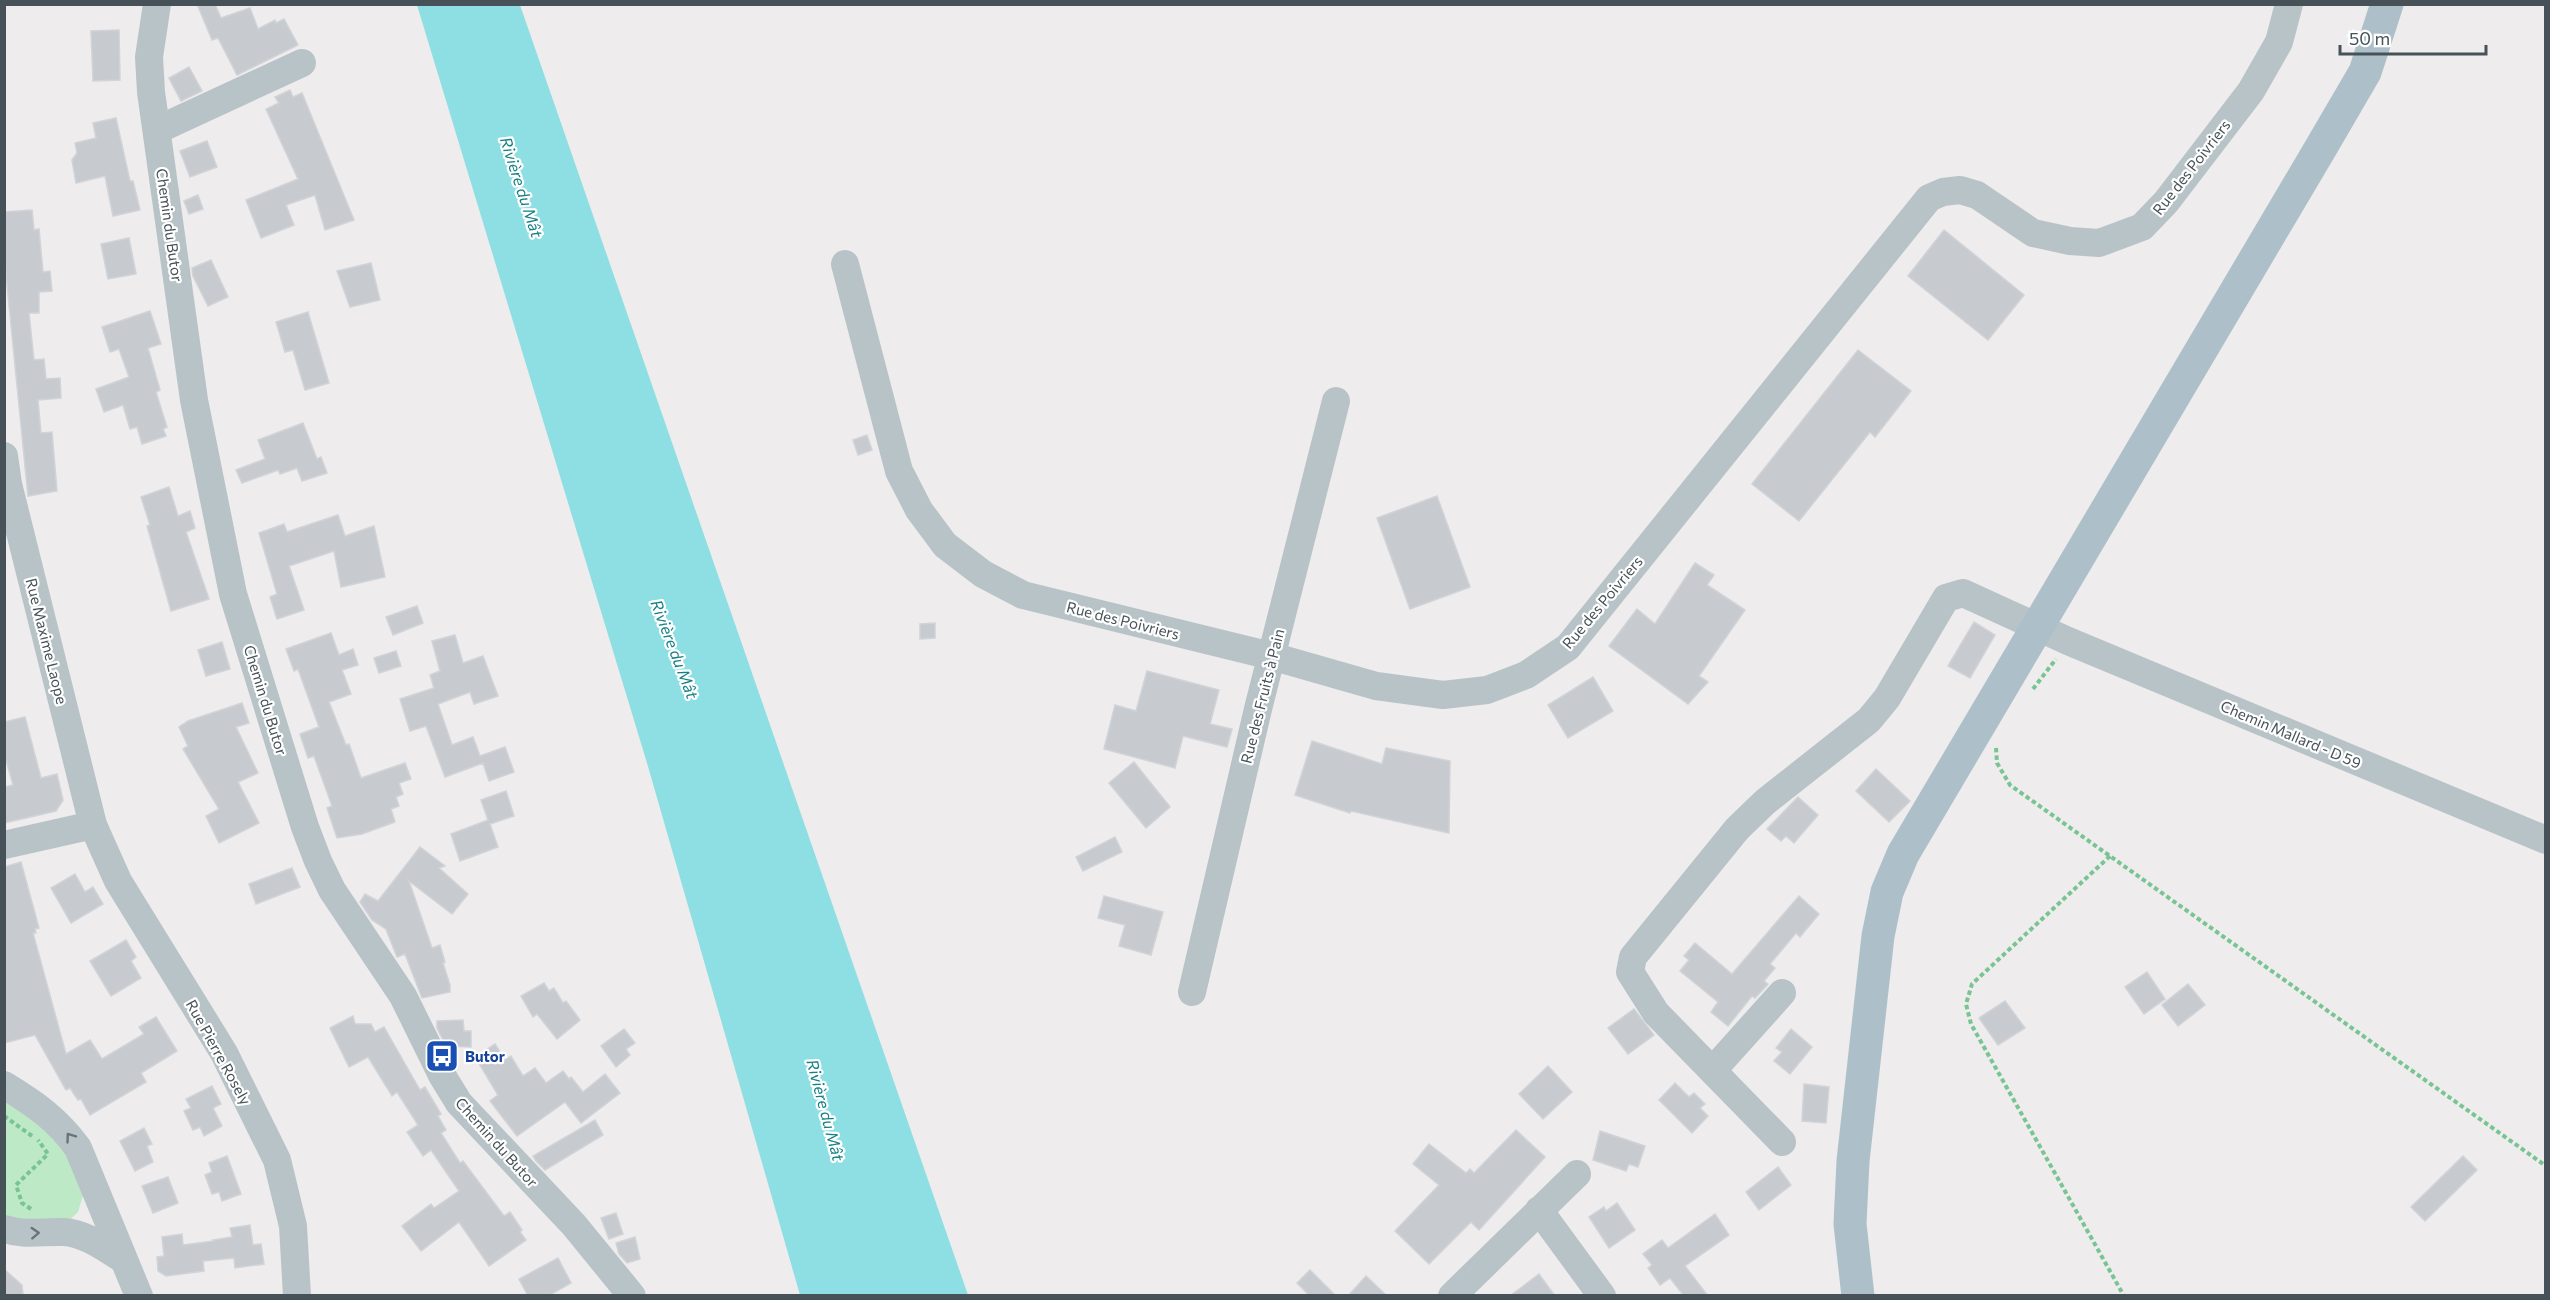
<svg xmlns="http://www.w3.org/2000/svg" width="2550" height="1300" font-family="Commissioner,sans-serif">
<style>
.green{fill:#bde9c6}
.water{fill:#8ddfe3}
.building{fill:#c7cace;stroke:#d0d3d7;stroke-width:1.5}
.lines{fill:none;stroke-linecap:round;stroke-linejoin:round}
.path{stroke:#78c492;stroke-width:4;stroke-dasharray:4.5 3;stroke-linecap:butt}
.minor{stroke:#b8c3c7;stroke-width:28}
.major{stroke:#adc0c9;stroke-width:33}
.oneway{stroke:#687479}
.labels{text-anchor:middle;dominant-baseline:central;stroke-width:4.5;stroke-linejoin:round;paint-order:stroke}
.street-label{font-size:15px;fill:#465257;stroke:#fff}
.transit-label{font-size:15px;font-weight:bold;fill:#164399;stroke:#fff;text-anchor:start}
.water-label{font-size:16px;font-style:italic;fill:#178084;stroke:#fff}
</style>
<rect width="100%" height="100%" fill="#eeecec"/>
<path class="green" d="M4,1092l63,46 17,54 -6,20 -13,12 -60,-4z"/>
<path class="water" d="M417,5h103l448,1290h-168l-153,-532z"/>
<g class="building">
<path d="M197,4h18l6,14 29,-10 8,21 17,-9 1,3 8,-4 14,26 -61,30 -19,-37 -6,2z"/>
<path d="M119,30l1,50 -27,1 -2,-50z"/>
<path d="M189,67l13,24 -21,10 -12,-23z"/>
<path d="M290,90l3,7 9,-4 52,127 -29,10 -10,-35 -29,10 8,20 -33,13 -15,-38 52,-21 -32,-70 13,-6 -4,-6z"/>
<path d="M116,118l14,63h3l7,29 -27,6 -8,-40 -29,7 -4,-23 5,-7 -2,-10 21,-5 -3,-15z"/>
<path d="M207,141l10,26 -27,10 -10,-26z"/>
<path d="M198,195l5,14 -14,5 -5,-13z"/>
<path d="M32,210l2,20 5,-1 4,43 7,-1 2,20 -13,1v21h-10l5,47 10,-1 2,20 14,-1 1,20 -23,2 3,33 11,-1 5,59 -29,5 -22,-221 -2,-63z"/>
<path d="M1944,230l80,65 -36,45 -80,-64z"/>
<path d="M129,238l7,36 -28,5 -7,-35z"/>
<path d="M211,260l17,37 -20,9 -15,-30 -1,-8z"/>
<path d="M371,263l9,37 -30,7 -13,-36z"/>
<path d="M150,311l11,33 -13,4 12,42 -4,2 11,35 -4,2 3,7 -24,8 -5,-17 -7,2 -7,-24 -19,7 -8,-23 33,-12 -10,-28 -9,3 -8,-25z"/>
<path d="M308,312l21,71 -24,7 -12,-40 -8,2 -9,-30z"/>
<path d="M1858,350l53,41 -36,46 -5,-5 -71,89 -47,-37z"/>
<path d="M303,423l14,36 4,-2 6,16 -25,8 -5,-13 -17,6 -2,-4 -36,13 -6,-13 29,-11 -7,-19z"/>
<path d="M867,435l5,15 -14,5 -5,-15z"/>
<path d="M169,487l9,29 12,-5 5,17 -9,4 23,67 -38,12 -24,-85 3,-1 -9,-28z"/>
<path d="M1437,496l33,91 -60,22 -33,-91z"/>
<path d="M338,515l7,21 29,-10 11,51 -44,10 -7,-36 -45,15 15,44 -27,9 -7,-22 7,-3 -18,-61 25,-9 3,8z"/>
<path d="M1695,563l19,12 -7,10 38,25 -46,66 9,6 -20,22 -79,-58 28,-37 18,15z"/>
<path d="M417,606l6,17 -30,12 -7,-18z"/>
<path d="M1974,622l21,13 -25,43 -22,-12z"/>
<path d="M935,623v15l-15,1v-15z"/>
<path d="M331,633l8,22 14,-6 5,16 -16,5 9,24 -22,8 17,43 3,-1 12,34 44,-15 6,16 -12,4 4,11 -7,3 3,9 -8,3 4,13 -33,12 -25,4 -10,-30 5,-2 -18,-50 -6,2 -8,-24 19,-7 -21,-58 -4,2 -8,-22z"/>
<path d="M455,635l8,28 20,-7 15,40 -24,8 -4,-12 -32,12 14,41 21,-8 7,19 25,-9 9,25 -25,9 -6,-18 -38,14 -19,-51 -16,5 -10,-32 34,-11 -4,-13 10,-4 -8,-30z"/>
<path d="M222,642l8,27 -24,7 -8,-26z"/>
<path d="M396,651l5,15 -22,7 -5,-15z"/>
<path d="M1147,671l72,19 -9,34 22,5 -5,18 -44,-11 -8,32 -71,-19 11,-44 21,6z"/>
<path d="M1593,677l20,34 -45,27 -20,-33z"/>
<path d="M242,703l7,20 -13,4 22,46 -20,9 21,41 -40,20 -13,-27 13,-7 -36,-60 5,-3 -9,-19 9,-6z"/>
<path d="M25,717l16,61 16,-4 6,26 -7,11 -52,12v-36l9,-2 -9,-32v-31z"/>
<path d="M1312,741l70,23 4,-16 64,13 -1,72 -98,-22 -1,2 -55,-18z"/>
<path d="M1134,762l36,45 -24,21 -37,-45z"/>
<path d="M1876,769l34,32 -21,21 -33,-31z"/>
<path d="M506,791l8,25 -24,8 8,23 -38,14 -9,-27 37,-14 -7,-20z"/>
<path d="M1798,797l20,18 -24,28 -8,-7 -5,5 -14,-12z"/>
<path d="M1115,837l7,15 -39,19 -7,-14z"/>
<path d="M420,847l25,19 -6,2 29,26 -16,20 -43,-33 23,67 8,-3 5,17 -2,1 7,22v7l-28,6 -17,-44 -8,3 -11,-28 -14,-9 -12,-18 5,-8 13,7z"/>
<path d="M21,862l18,66 -4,1 1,4h-3l33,121 24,-14 12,19 42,-25 -5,-7 17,-10 21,34 -36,22 5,9 -56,33 -9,-16 -3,1 -8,-12 -4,2 -31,-55 -31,8v-176z"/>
<path d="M292,868l8,19 -44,17 -7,-20z"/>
<path d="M75,874l10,18 8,-5 10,17 -32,19 -20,-35z"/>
<path d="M1104,896l59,16 -12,43 -32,-9 6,-21 -27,-7z"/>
<path d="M1799,896l20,18 -19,23 -4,-4 -26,31 5,4 -11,13 4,3 -13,14 -3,-2 -24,30 -17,-14 7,-10 -38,-31 9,-11 -5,-4 11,-13 37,31z"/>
<path d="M126,940l10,17 -5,4 10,17 -30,18 -21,-35z"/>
<path d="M2147,972l18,27 -21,15 -19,-27z"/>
<path d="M544,983l5,8 5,-3 9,15 3,-2 14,19 -23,19 -20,-25 -4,3 -12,-21z"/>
<path d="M2188,984l17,21 -27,21 -16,-21z"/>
<path d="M2005,1001l20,27 -27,17 -19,-27z"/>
<path d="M1634,1009l20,26 -26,19 -20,-26z"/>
<path d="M353,1016l2,8h16l4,8 9,-5 36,63 5,-3 16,27 -3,2 8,14 -5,3 19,30 3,-2 41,55 6,-4 12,18 -2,2 6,8 -37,26 -30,-44 -38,29 -19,-25 29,-22 3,4 25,-17 -28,-41 -8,6 -16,-24 11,-7 -21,-33 -5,4 -24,-39 -19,10 -19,-39z"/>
<path d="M463,1020l1,11h7v16l-25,-1 -9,-18v-7z"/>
<path d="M624,1029l11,14 -9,6 4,6 -14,12 -15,-21z"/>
<path d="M1791,1029l21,18 -22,27 -16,-13 8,-9 -6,-4z"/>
<path d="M495,1044l10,16 6,-4 12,20 12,-8 11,15 17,-12 6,8 2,-2 12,15 22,-18 15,19 -39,30 -16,-21 -48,34 -27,-35 8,-6 -23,-38z"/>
<path d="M1548,1066l24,26 -29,27 -24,-25z"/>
<path d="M1675,1083l14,14 5,-4 11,11 -5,4 8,8 -16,17 -33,-33z"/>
<path d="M1804,1084l25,3 -3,36 -24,-2z"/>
<path d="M212,1086l9,18 -8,4 9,18 -18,10 -4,-9 -7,3 -9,-19 7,-3 -5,-9z"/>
<path d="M595,1120l8,15 -58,35 -9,-9 -3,-5z"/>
<path d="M144,1128l8,16 -5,2 6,16 -18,9 -15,-30z"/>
<path d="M1516,1130l29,27 -66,73 -8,-8 -42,42 -34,-33 44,-46 -26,-21 16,-20 37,29 4,-4 4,4z"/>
<path d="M1600,1131l45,15 -7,21 -9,-3 -3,7 -33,-11z"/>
<path d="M227,1156l14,38 -19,7 -3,-9 -7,2 -7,-19 7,-3 -3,-9z"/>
<path d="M2463,1156l14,14 -52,51 -14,-14z"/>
<path d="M1778,1167l13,18 -32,25 -13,-18z"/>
<path d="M168,1177l10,26 -25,10 -11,-27z"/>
<path d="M1617,1203l18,27 -26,18 -20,-31 15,-10 2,4z"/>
<path d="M616,1213l7,21 -14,5 -8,-21z"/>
<path d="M1715,1214l14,21 -44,31 23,30h-24l-14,-18 -10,7 -12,-17 4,-3 -9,-11 19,-14 6,8z"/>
<path d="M250,1225l3,20 8,-1 3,20 -29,4 -1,-10 -31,3 1,10 -38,5 -8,-5 -1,-14 7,-1 -2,-19 20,-3 1,11 31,-4 -1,-1 19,-3 -2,-9z"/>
<path d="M635,1237l5,22 -13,4 -8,-9 -3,-11z"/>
<path d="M558,1258l13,25 -23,13h-20l-9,-17z"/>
<path d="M4,1269l18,16 1,11h-19z"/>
<path d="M1310,1270l26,26h-26l-13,-13z"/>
<path d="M1539,1274l16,22h-45z"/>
<path d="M1366,1276l21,20h-39z"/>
</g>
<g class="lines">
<g class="path">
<path d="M2033,689l23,-30"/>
<path d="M1996,748l1,15 13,22 536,381"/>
<path d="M2110,856l-138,128 -6,20 5,20 153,272"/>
<path d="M4,1116l28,20"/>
<path d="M31,1209l-9,-6 -6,-18 32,-31 -10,-14"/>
</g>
<g class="minor">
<path d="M157,4l-8,53 2,35 43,308 39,194 72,233 13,34 14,29 71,106 40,81 16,26 115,122 58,71"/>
<path d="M157,130l145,-67"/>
<path d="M845,264l54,207 20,39 26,35 38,29 40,21 248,61 105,30 67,9 44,-5 39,-15 42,-28 361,-449 14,-6 17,-2 17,5 56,38 37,8 29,2 43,-16 24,-25 85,-111 28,-49 10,-38"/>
<path d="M4,456l4,28 85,341 25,56 106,172 53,107 16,66 4,70"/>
<path d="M4,845l89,-20"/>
<path d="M1192,992l66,-283 78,-308"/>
<path d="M1713,1070l69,-77"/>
<path d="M4,1085c31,19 53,34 74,63l61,148"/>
<path d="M1782,1142l-126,-129 -26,-41 3,-15 104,-128 28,-27 104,-82 18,-22 59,-100 17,-5 105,48 478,199"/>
<path d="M1539,1210l63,86"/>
<path d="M4,1229c24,7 37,2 60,3 21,1 42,17 59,27"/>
<path d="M1452,1296l125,-122"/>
</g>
<path class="major" d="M1858,1296l-8,-72 3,-63 25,-225 9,-44 16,-38 420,-710 42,-72 22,-68"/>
</g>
<defs><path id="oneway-chevron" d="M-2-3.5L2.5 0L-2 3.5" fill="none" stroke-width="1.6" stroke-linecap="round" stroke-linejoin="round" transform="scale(1.5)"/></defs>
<g class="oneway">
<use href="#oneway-chevron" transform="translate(70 1137) rotate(-126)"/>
<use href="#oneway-chevron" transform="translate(35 1233) rotate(-3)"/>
</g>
<defs>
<symbol id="bus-square" viewBox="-11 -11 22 22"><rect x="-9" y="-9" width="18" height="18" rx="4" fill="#1a4fb4" stroke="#fff"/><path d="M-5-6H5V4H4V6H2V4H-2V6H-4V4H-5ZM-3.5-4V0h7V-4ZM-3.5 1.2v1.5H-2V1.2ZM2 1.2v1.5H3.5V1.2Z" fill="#fff"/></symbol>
</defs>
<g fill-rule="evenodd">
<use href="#bus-square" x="423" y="1037" width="38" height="38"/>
</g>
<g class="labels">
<g class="street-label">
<text transform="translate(2191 167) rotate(-52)">Rue des Poivriers</text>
<text transform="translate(170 225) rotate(82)">Chemin du Butor</text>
<text transform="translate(1602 602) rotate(-50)">Rue des Poivriers</text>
<text transform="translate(1123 620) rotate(14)">Rue des Poivriers</text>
<text transform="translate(47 641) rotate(76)">Rue Maxime Laope</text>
<text transform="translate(1262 696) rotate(-76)">Rue des Fruits à Pain</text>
<text transform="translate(266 700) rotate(73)">Chemin du Butor</text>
<text transform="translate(2291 734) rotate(23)">Chemin Mallard - D 59</text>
<text transform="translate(219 1052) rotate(61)">Rue Pierre Rosely</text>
<text transform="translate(497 1142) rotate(48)">Chemin du Butor</text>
</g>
<g class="transit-label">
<text x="465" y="1056">Butor</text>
</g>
<g class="water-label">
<text transform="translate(522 187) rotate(72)">Rivière du Mât</text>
<text transform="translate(675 649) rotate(69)">Rivière du Mât</text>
<text transform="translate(826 1110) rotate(75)">Rivière du Mât</text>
</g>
</g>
<rect width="2550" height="1300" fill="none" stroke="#465257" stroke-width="12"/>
<path d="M2340 45v9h146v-9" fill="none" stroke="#465257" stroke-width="3"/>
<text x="2349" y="45" font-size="18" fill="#465257" stroke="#ffffff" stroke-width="4.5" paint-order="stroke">50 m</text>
</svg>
